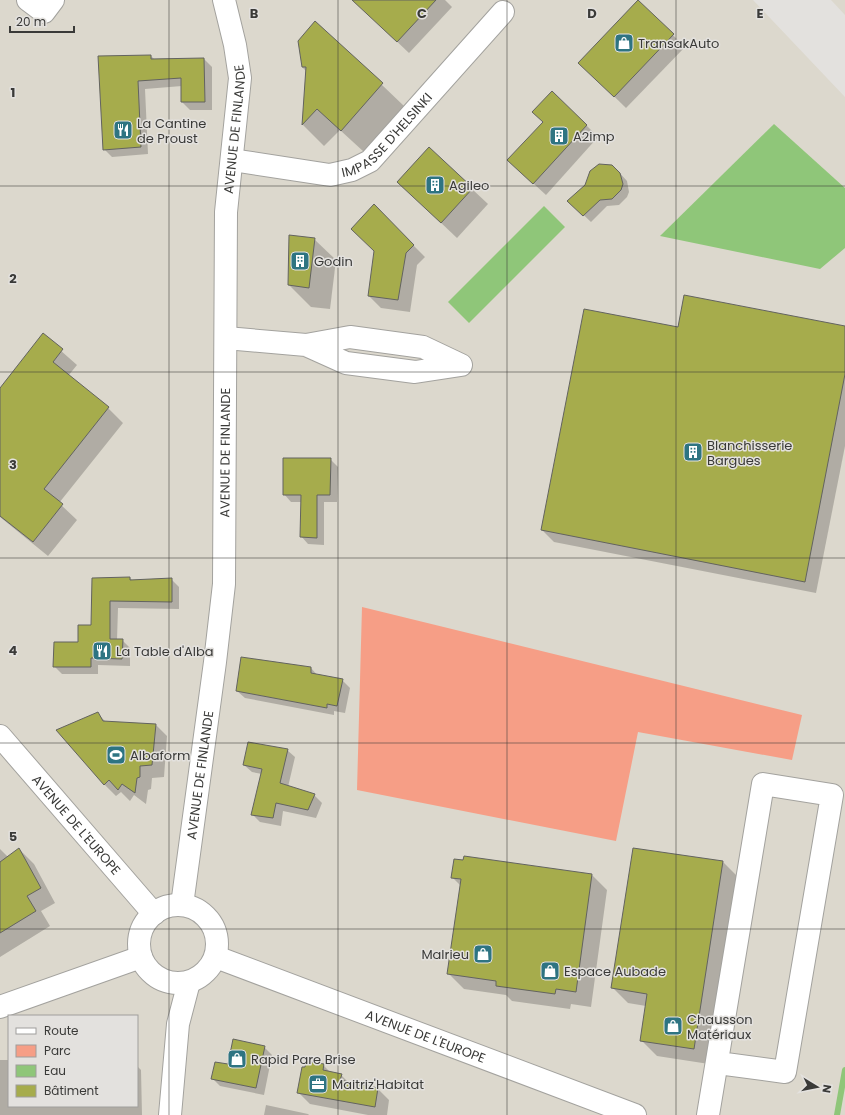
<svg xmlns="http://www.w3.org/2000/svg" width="845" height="1115" font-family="Poppins,sans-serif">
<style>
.built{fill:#dcd8cd;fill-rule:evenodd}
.green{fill:#f69e86}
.water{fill:#8fc679}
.shadow{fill:#0003}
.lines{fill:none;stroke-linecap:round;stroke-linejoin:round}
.stream{stroke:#8fc679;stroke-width:6}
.building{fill:#a6ac4c;stroke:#636360}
.minor-casing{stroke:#a3a29e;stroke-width:24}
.minor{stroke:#fff;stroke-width:22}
.grid{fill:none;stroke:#3a3a38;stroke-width:1;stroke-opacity:0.55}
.labels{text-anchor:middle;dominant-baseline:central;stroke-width:3;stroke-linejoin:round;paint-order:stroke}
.poi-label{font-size:13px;fill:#3a3a38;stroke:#e3e1de;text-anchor:start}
.street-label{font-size:13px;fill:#3a3a38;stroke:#e3e1de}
.grid-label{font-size:13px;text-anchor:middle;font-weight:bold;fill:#3a3a38;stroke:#e3e1de;stroke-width:3;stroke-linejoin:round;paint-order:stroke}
</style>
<rect width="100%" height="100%" fill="#e3e1de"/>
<g class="built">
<path d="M0,0h753l92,97v1018h-845zM9,1016h128v90h-128z"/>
<path d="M831,0h14v15z"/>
</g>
<path class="green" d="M362,607l440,108 -10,45 -154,-28 -22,109 -259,-51z"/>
<g class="water">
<path d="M774,124l71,64v60l-25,21 -160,-33z"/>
<path d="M544,206l21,21 -96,96 -21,-21z"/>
</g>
<g class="shadow">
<path d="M360,0h85l7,7 -43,46 -40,-38z"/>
<path d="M638,1l47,46 -59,61 -46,-45z"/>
<path d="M316,22l88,84 -40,46 -24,-22 -16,16 -21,-21 3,-54 -4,-4z"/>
<path d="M151,56l4,4 49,-1 8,8v43h-22l-8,-8v-16l-37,3 3,65 -36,3 -8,-8 -5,-92z"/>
<path d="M586,125l12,12 -52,58 -25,-23z"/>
<path d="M595,168l21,1 11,12 2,11 -2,5 -8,8 -12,1 -16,16 -22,-21 17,-16 2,-8z"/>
<path d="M398,182l74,7 16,15 -31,34z"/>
<path d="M374,206l51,51 -8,8 -7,47 -29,-4 -12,-12 6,-45z"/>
<path d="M314,239l22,21 -6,49 -19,-2 -22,-22z"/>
<path d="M845,327v119l-29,147 -262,-51 -12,-12 137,-201z"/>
<path d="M43,335l34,30 -9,11 40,32 15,15 -64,80 18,17 -29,36 -48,-39v-128z"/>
<path d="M330,459l8,8 -1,35h-13v43l-16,-1 -7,-8v-34h-10l-7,-8z"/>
<path d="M93,578h37l3,3 38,-2 8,8v22l-61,-1 -1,32h5l8,8v18l-32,-1v9h-36l-8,-8 25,-23 13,-17z"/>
<path d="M311,668l7,8 24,4 8,8 -5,25 -11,-2v4l-89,-17 -8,-7z"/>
<path d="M97,713l9,9 49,2 12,12 -3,41 -12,1 -1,11 -3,1 -2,14 -12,-9 -4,6 -9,-9 -5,4 -12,-12z"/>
<path d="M287,750l8,7 -7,30 26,8 8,8 -6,15 -33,-7 -2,15 -21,-4 -8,-8 10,-40 -10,-2 -8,-7z"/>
<path d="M0,849l8,8 11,-8 15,15 21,39 -14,8 9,15 -50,31z"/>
<path d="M634,849l89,13 16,16 -30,186 -52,-8 -16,-16 5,-34 -18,-3 -16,-16z"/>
<path d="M592,875l15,15 -16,117 -20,-3 -1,5 -58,-8 -6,-6 -42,-6 -16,-16 13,-87 -9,-9z"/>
<path d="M264,1047l8,8 -8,40 -44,-9 -8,-8 16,-12z"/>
<path d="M0,1060h9v46h128v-40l4,4 1,45h-142z"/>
<path d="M323,1065l8,8 10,2 8,8 29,6 11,11 -2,15h-19l-58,-11 -12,-12z"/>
<path d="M266,1105l42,9 1,1h-45z"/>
</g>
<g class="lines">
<path class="stream" d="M837,1115l8,-45"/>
</g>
<g class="building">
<path d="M352,0h84l-39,42z"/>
<path d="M638,0l36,34 -60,63 -36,-34z"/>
<path d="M315,21l68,62 -42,48 -24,-22 -15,16 4,-58h-4l-4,-26z"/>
<path d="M151,55v4l53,-1 1,44h-24v-24l-43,3 3,66 -38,3 -5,-94z"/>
<path d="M552,91l35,34 -54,59 -26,-24 36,-38 -11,-10z"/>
<path d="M429,147l44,41 -32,35 -44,-41z"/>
<path d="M599,164l13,1 8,8 3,11 -2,6 -9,9 -12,1 -17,16 -16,-15 18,-16 5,-14z"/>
<path d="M374,204l40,41 -8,8 -8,47 -30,-4 6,-45 -23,-22z"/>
<path d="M289,235l26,3 -6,50 -21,-3z"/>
<path d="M684,295l161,31v48l-40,208 -264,-52 43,-221 94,18z"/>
<path d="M43,333l20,16 -10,13 56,45 -65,82 19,15 -30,38 -33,-26v-128z"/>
<path d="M283,458h48l-1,37h-13v43l-17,-1 1,-42h-18z"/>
<path d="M130,577v3l42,-2v24l-62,-1v38h13l-1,20 -31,-1v9h-38l1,-25h24v-17h13l1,-47z"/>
<path d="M241,657l70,10v6l32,6 -6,27 -10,-2v4l-91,-17z"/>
<path d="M98,712l5,9 53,3 -4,41 -12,1v11l-3,1 -2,15 -13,-9 -4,6 -9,-10 -5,5 -48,-55z"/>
<path d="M248,742l40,7 -8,34 35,11 -7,16 -32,-7 -3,15 -22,-3 11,-46 -19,-4z"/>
<path d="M19,848l22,40 -14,8 9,15 -36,22v-71z"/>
<path d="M633,848l90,13 -29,188 -54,-8 7,-47 -36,-6z"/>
<path d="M464,856l128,18 -16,118 -20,-3 -1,5 -59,-8v-5l-49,-7 14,-95 -10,-1 3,-19 9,1z"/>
<path d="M233,1039l32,7 -9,42 -45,-9 4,-17 13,2z"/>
<path d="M306,1061l18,3 -1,6 19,4 -2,6 38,8 -3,19 -78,-14 5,-26h3z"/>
</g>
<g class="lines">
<defs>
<g id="minor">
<path d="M28,0l16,12 9,-12"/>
<path id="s1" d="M232,160l98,15 22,-5 18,-9 133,-149"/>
<path d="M226,338l80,7 44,-8 73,10 38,18 -46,7 -69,-9 -40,-18"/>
<path id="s2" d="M0,736l154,178"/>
<circle cx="178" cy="944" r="39"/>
<path id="s3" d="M182,905l33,-243 9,-78 2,-372 14,-134 -5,-33 -11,-45"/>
<path id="s4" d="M216,957l419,158"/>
<path d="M0,1007l141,-50"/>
<path d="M170,1115l8,-91 11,-42"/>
<path d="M708,1115l55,-331 69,11 -47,277 -67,-9"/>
</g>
</defs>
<use href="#minor" class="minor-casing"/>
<use href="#minor" class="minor"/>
</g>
<path class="grid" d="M169,0v1115M338,0v1115M507,0v1115M676,0v1115M0,186h845M0,372h845M0,558h845M0,743h845M0,929h845"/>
<defs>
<symbol id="shop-square" viewBox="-11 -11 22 22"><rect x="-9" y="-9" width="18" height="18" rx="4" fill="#2e7482" stroke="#e3e1de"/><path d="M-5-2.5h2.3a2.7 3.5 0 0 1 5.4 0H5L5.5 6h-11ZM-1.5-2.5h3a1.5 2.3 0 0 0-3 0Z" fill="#fff"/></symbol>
<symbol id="restaurant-square" viewBox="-11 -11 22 22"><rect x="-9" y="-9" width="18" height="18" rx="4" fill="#2e7482" stroke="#e3e1de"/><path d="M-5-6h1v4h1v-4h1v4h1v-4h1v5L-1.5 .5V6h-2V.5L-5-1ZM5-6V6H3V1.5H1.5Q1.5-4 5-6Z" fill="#fff"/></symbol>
<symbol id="building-square" viewBox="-11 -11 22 22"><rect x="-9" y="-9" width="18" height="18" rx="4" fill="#2e7482" stroke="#e3e1de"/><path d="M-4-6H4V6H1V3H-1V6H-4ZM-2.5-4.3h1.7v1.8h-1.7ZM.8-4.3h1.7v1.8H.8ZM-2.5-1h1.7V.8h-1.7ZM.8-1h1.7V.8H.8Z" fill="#fff"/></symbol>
<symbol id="stadium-square" viewBox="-11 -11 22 22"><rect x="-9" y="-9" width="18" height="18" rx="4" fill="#2e7482" stroke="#e3e1de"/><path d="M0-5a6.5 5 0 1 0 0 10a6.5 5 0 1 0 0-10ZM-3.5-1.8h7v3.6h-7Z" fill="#fff"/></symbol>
<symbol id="office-square" viewBox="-11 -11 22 22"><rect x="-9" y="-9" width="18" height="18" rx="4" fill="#2e7482" stroke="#e3e1de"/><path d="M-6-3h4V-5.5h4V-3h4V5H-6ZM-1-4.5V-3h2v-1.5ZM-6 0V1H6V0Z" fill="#fff"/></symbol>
</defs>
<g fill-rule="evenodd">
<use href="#shop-square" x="613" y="32" width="22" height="22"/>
<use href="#restaurant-square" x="112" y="119" width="22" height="22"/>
<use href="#building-square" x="548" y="125" width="22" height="22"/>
<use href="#building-square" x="424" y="174" width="22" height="22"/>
<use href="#building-square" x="289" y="250" width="22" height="22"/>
<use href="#building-square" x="682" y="441" width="22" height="22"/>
<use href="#restaurant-square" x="91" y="640" width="22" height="22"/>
<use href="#stadium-square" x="105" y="744" width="22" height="22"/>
<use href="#shop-square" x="472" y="943" width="22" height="22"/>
<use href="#shop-square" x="539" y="960" width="22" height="22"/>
<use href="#shop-square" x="662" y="1015" width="22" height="22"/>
<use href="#shop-square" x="226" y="1048" width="22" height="22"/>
<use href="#office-square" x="307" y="1073" width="22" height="22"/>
</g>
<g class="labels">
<g class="poi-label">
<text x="638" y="43">TransakAuto</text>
<text x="137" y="123">La Cantine<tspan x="137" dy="15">de Proust</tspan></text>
<text x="573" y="136">A2imp</text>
<text x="449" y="185">Agileo</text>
<text x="314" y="261">Godin</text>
<text x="707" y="445">Blanchisserie<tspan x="707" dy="15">Bargues</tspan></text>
<text x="116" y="651">La Table d'Alba</text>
<text x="130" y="755">Albaform</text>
<text x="469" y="954" text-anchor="end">Malrieu</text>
<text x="564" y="971">Espace Aubade</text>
<text x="687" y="1019">Chausson<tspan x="687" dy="15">Matériaux</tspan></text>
<text x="251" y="1059">Rapid Pare Brise</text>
<text x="332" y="1084">Maitriz'Habitat</text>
</g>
<g class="street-label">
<text stroke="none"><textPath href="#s3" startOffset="779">AVENUE DE FINLANDE</textPath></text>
<text stroke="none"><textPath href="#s1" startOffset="171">IMPASSE D'HELSINKI</textPath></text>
<text stroke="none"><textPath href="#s3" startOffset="455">AVENUE DE FINLANDE</textPath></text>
<text stroke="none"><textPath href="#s3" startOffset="131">AVENUE DE FINLANDE</textPath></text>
<text stroke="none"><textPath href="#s2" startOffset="117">AVENUE DE L'EUROPE</textPath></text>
<text stroke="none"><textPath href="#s4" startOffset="224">AVENUE DE L'EUROPE</textPath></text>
</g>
</g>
<g class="grid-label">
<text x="254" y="18">B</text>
<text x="422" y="18">C</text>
<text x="592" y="18">D</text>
<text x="760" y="18">E</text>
<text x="13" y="97">1</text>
<text x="13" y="283">2</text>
<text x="13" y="469">3</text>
<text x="13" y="655">4</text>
<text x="13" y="841">5</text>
</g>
<rect x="8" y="1015" width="130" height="92" fill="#e3e1de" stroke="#9f9e9c"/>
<rect x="16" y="1028" width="20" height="6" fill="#ffffff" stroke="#9f9e9c"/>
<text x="44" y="1035" font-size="12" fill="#3a3a38">Route</text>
<rect x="16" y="1045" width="20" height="12" fill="#f69e86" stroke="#9f9e9c"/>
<text x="44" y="1055" font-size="12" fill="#3a3a38">Parc</text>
<rect x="16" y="1065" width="20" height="12" fill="#8fc679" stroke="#9f9e9c"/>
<text x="44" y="1075" font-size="12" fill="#3a3a38">Eau</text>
<rect x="16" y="1085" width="20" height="12" fill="#a6ac4c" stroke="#9f9e9c"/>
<text x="44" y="1095" font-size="12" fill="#3a3a38">Bâtiment</text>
<g transform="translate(817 1087) rotate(100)" stroke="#e3e1de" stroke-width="3" paint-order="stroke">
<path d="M0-3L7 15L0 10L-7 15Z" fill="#3a3a38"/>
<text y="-6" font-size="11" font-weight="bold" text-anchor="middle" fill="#3a3a38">N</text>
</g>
<path d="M10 26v6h64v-6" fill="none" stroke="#3a3a38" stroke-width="2"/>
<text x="16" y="26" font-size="12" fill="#3a3a38" stroke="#e3e1de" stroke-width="3" paint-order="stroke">20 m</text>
</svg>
